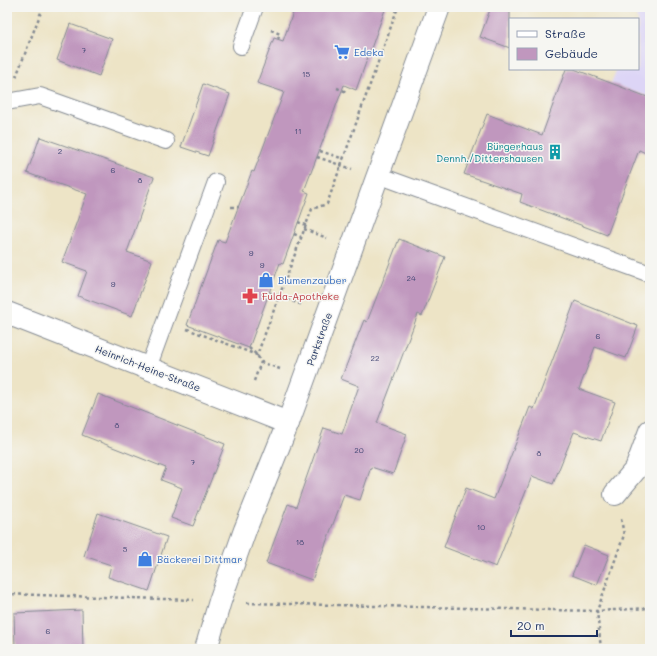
<svg xmlns="http://www.w3.org/2000/svg" width="657" height="656" font-family="Mali,sans-serif">
<style>
.built{fill:#ddd5f6}
.building{fill:#c097be}
.lines{fill:none;stroke-linecap:round;stroke-linejoin:round}
.lane-casing{stroke:#848a92;stroke-width:18}
.street-casing{stroke:#848a92;stroke-width:24}
.path{stroke:#848a92;stroke-width:2.5;stroke-dasharray:3 3;stroke-linecap:butt}
.lane{stroke:#fff;stroke-width:16}
.street{stroke:#fff;stroke-width:22}
.labels{text-anchor:middle;dominant-baseline:central;stroke-width:3;stroke-linejoin:round;paint-order:stroke}
.number-label{font-size:8px;fill:#444976}
.shop-label{font-size:10px;fill:#366cbe;stroke:#f6f6f2;text-anchor:start}
.culture-label{font-size:10px;fill:#0d838f;stroke:#f6f6f2;text-anchor:end}
.health-label{font-size:10px;fill:#be3a42;stroke:#f6f6f2;text-anchor:start}
.street-label{font-size:10px;fill:#1b2f5e;stroke:#f6f6f2}
</style>
<rect width="100%" height="100%" fill="#f6f6f2"/>
<filter id="ink" filterUnits="userSpaceOnUse"><feTurbulence type="fractalNoise" baseFrequency=".025" numOctaves="2"/><feDisplacementMap in="SourceGraphic" scale="8" xChannelSelector="R" yChannelSelector="G"/><feConvolveMatrix kernelMatrix="1 2 1 2 8 2 1 2 1" color-interpolation-filters="sRGB"/></filter>
<filter id="wash" filterUnits="userSpaceOnUse"><feTurbulence type="fractalNoise" baseFrequency=".012" numOctaves="4" result="noise"/><feDisplacementMap in="SourceGraphic" scale="16" xChannelSelector="R" yChannelSelector="G"/><feGaussianBlur stdDeviation="0.9" result="paint"/><feColorMatrix in="noise" values="0 0 0 0 0 0 0 0 0 0 0 0 0 0 0 0 0 1.4 0 .05"/><feComposite in="paint" operator="in"/></filter>
<g filter="url(#wash)">
<rect width="100%" height="100%" fill="#ede4c6"/>
<path class="built" d="M640,7h10v90l-39,-14 6,-14h21v-50h-2z"/>
<g id="blocks">
<g class="building">
<path d="M295,7h91l-30,83 -12,-5 -40,106 5,2 -26,71 -3,-1 -31,85 -62,-23 31,-85 7,2 27,-71 2,1 30,-80 -27,-9 17,-45 9,3z"/>
<path d="M491,7h19v41l-30,-11z"/>
<path d="M70,24l42,15 -13,37 -42,-16z"/>
<path d="M566,69h8l76,29v57l-11,-5 -32,85 -87,-33 2,-8 -58,-20 23,-60 55,21z"/>
<path d="M203,84l27,10 -22,62 -27,-9z"/>
<path d="M40,137l114,40 -27,75 25,9 -20,55 -54,-20 9,-25 -25,-9 25,-68 -60,-21z"/>
<path d="M399,239l46,18 -23,59 -4,-2 -41,109 30,11 -14,40 -22,-7 -11,33 -16,-5 -32,85 -46,-17 22,-59 8,3 28,-79 18,6 17,-48 -18,-7 23,-59 3,2z"/>
<path d="M575,301l63,25 -12,32 -31,-11 -16,42 36,13 -14,39 -27,-9 -21,52 -21,-8 -36,91 -52,-20 22,-59 28,11 36,-92 4,2z"/>
<path d="M98,394l127,50 -32,82 -22,-8 11,-30 -21,-8 5,-12 -84,-33z"/>
<path d="M98,513l69,24 -18,54 -41,-14 3,-12 -27,-9z"/>
<path d="M584,545l25,10 -12,30 -25,-10z"/>
<path d="M82,610l1,39h-68l-1,-36z"/>
</g>
</g>
</g>
<g filter="url(#ink)">
<use href="#blocks" fill-opacity="0" stroke="#848a92" stroke-width="1"/>
<g class="lines">
<defs>
<g id="lane">
<path d="M241,46l14,-39"/>
<path d="M7,102l33,-6 126,45"/>
<path d="M378,175l272,99"/>
<path d="M148,368l68,-186"/>
</g>
<g id="street">
<path d="M7,313l281,110"/>
<path d="M615,494l21,-25 14,-38"/>
<path d="M206,649l14,-48 25,-71 43,-107 151,-416"/>
</g>
</defs>
<use href="#lane" class="lane-casing"/>
<use href="#street" class="street-casing"/>
<g class="path">
<path d="M271,30l9,4 -2,5"/>
<path d="M16,77l27,-70"/>
<path d="M337,88l10,4"/>
<path d="M320,151l24,8"/>
<path d="M317,157l35,12"/>
<path d="M231,207h8"/>
<path d="M298,222l8,3"/>
<path d="M304,229l23,9"/>
<path d="M294,234l7,3"/>
<path d="M270,293l33,12"/>
<path d="M187,329l70,26 55,-146 15,-5 71,-197"/>
<path d="M249,348l8,7 4,7 19,7"/>
<path d="M254,381l7,-19"/>
<path d="M7,594l187,6"/>
<path d="M247,603l350,8 53,-3"/>
<path d="M601,649l-4,-38 27,-76 -3,-16"/>
</g>
<use href="#lane" class="lane"/>
<use href="#street" class="street"/>
</g>
</g>
<defs>
<symbol id="supermarket-bare" viewBox="-9 -9 18 18"><path d="M-6-5.5h2.5l.6 2H6L4.5 2H-2.5L-4.4-4H-6ZM-1.5 3.2a1.3 1.3 0 1 0 .1 0ZM3 3.2a1.3 1.3 0 1 0 .1 0Z" fill="#3f7fe0" stroke="#f6f6f2" stroke-width="2.5" paint-order="stroke"/></symbol>
<symbol id="building-bare" viewBox="-9 -9 18 18"><path d="M-4-6H4V6H1V3H-1V6H-4ZM-2.5-4.3h1.7v1.8h-1.7ZM.8-4.3h1.7v1.8H.8ZM-2.5-1h1.7V.8h-1.7ZM.8-1h1.7V.8H.8Z" fill="#0f9aa8" stroke="#f6f6f2" stroke-width="2.5" paint-order="stroke"/></symbol>
<symbol id="shop-bare" viewBox="-9 -9 18 18"><path d="M-5-2.5h2.3a2.7 3.5 0 0 1 5.4 0H5L5.5 6h-11ZM-1.5-2.5h3a1.5 2.3 0 0 0-3 0Z" fill="#3f7fe0" stroke="#f6f6f2" stroke-width="2.5" paint-order="stroke"/></symbol>
<symbol id="pharmacy-bare" viewBox="-9 -9 18 18"><path d="M-2-6h4v4h4v4h-4v4h-4v-4h-4v-4h4Z" fill="#e0444e" stroke="#f6f6f2" stroke-width="2.5" paint-order="stroke"/></symbol>
</defs>
<g fill-rule="evenodd">
<use href="#supermarket-bare" x="331" y="41" width="22" height="22"/>
<use href="#building-bare" x="544" y="141" width="22" height="22"/>
<use href="#shop-bare" x="255" y="269" width="22" height="22"/>
<use href="#pharmacy-bare" x="239" y="285" width="22" height="22"/>
<use href="#shop-bare" x="134" y="548" width="22" height="22"/>
</g>
<g class="labels">
<g class="number-label">
<text x="84" y="50">7</text>
<text x="306" y="74">15</text>
<text x="298" y="131">11</text>
<text x="60" y="151">2</text>
<text x="113" y="170">6</text>
<text x="140" y="180">8</text>
<text x="251" y="253">9</text>
<text x="262" y="265">9</text>
<text x="411" y="278">24</text>
<text x="113" y="284">9</text>
<text x="598" y="336">6</text>
<text x="375" y="358">22</text>
<text x="117" y="425">8</text>
<text x="359" y="450">20</text>
<text x="539" y="453">8</text>
<text x="193" y="462">7</text>
<text x="481" y="527">10</text>
<text x="300" y="542">18</text>
<text x="125" y="549">5</text>
<text x="48" y="631">6</text>
</g>
<g class="shop-label">
<text x="354" y="52">Edeka</text>
<text x="278" y="280">Blumenzauber</text>
<text x="157" y="559">Bäckerei Dittmar</text>
</g>
<g class="culture-label">
<text x="543" y="146">Bürgerhaus<tspan x="543" dy="12">Dennh./Dittershausen</tspan></text>
</g>
<g class="health-label">
<text x="262" y="296">Fulda-Apotheke</text>
</g>
<g class="street-label">
<text transform="translate(319 339) rotate(-70)">Parkstraße</text>
<text transform="translate(148 368) rotate(21)">Heinrich-Heine-Straße</text>
</g>
</g>
<rect width="657" height="656" fill="none" stroke="#f6f6f2" stroke-width="24"/>
<rect x="509" y="18" width="130" height="52" fill="#f6f6f2" stroke="#9ea6b7"/>
<rect x="517" y="31" width="20" height="6" fill="#ffffff" stroke="#9ea6b7"/>
<text x="545" y="38" font-size="12" fill="#1b2f5e">Straße</text>
<rect x="517" y="48" width="20" height="12" fill="#c097be" stroke="#9ea6b7"/>
<text x="545" y="58" font-size="12" fill="#1b2f5e">Gebäude</text>
<path d="M511 630v6h86v-6" fill="none" stroke="#1b2f5e" stroke-width="2"/>
<text x="517" y="630" font-size="12" fill="#1b2f5e" stroke="#f6f6f2" stroke-width="3" paint-order="stroke">20 m</text>
</svg>
